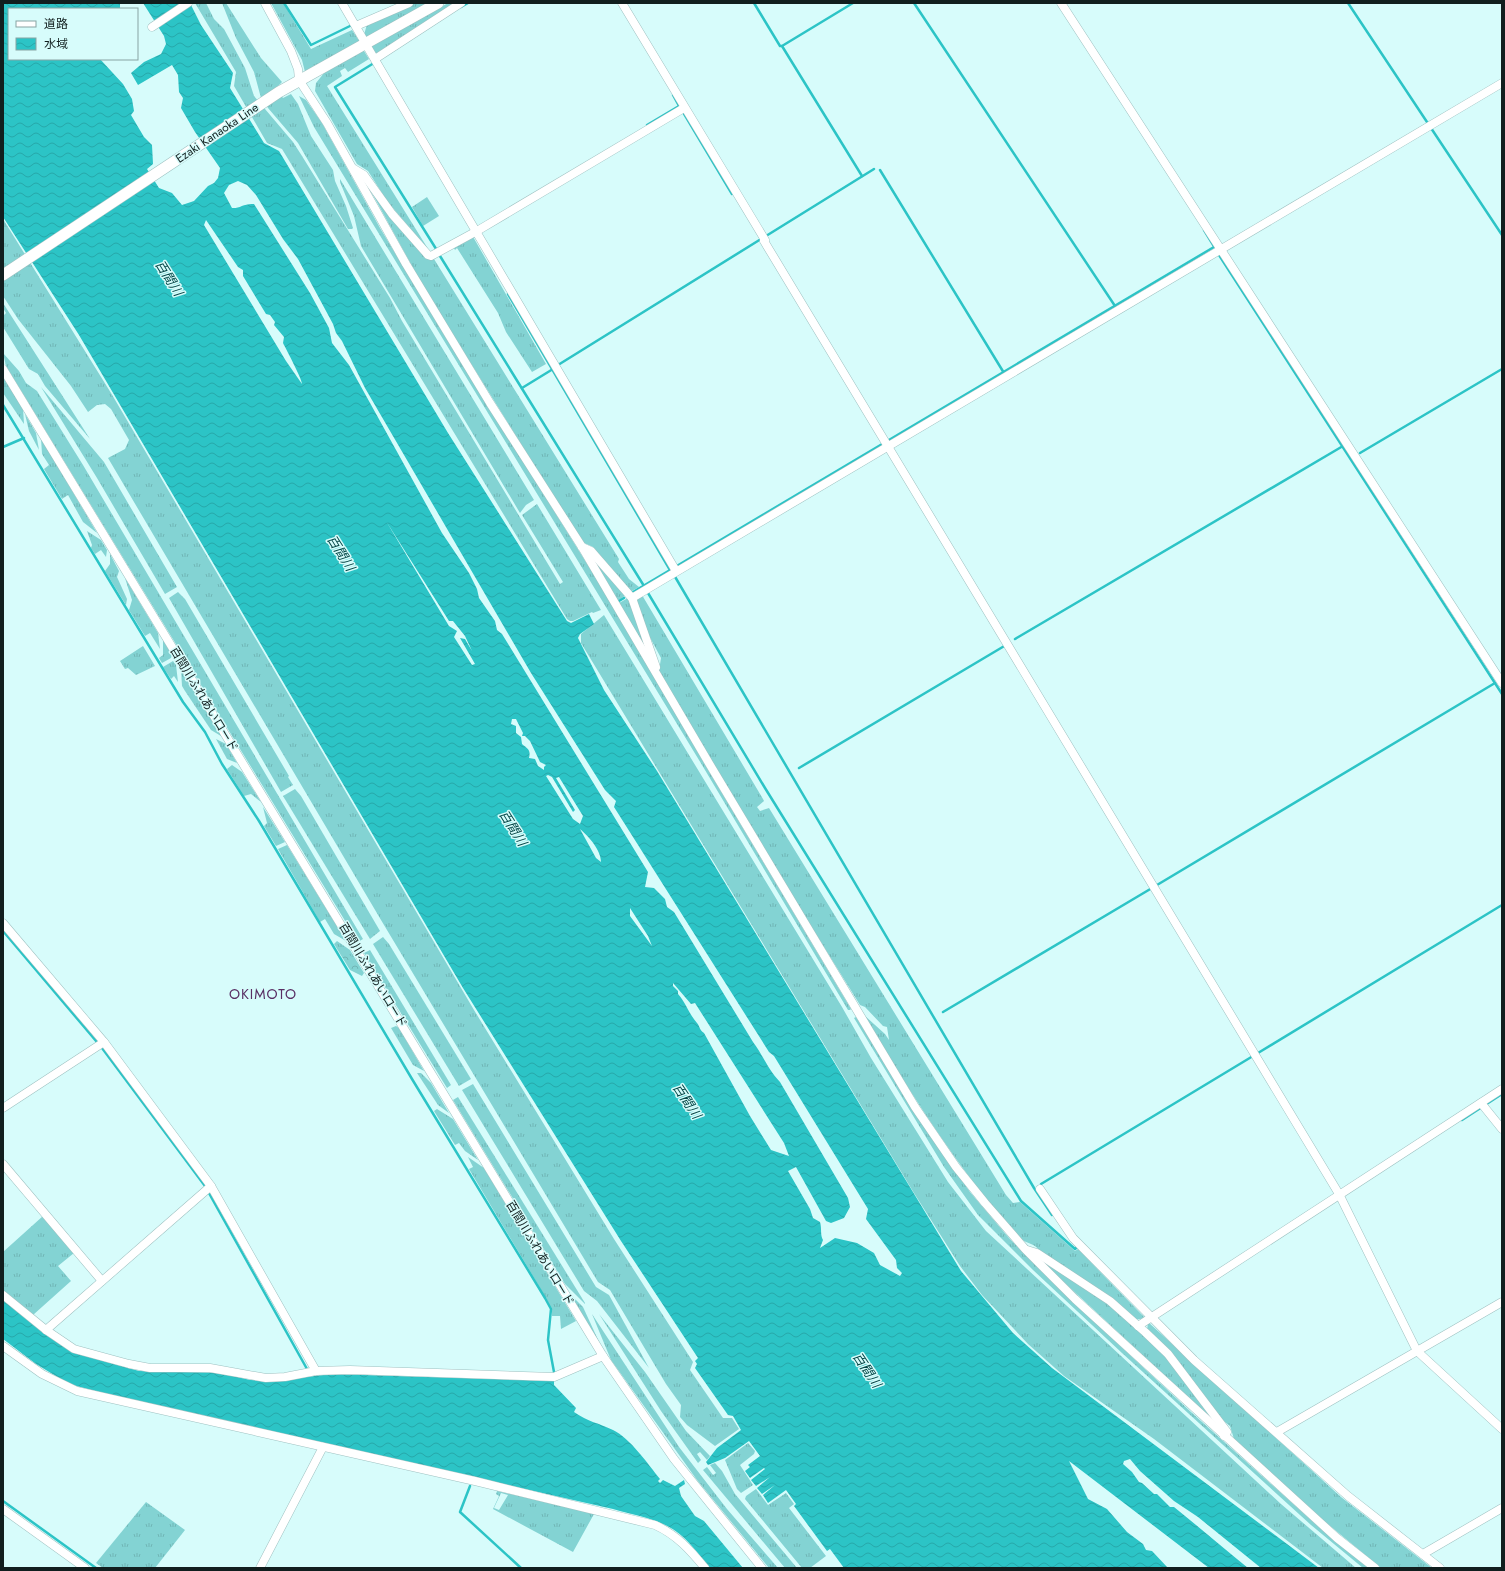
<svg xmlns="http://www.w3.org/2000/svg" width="1505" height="1571" font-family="Jost,'Noto Sans JP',sans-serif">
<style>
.grass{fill:url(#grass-tufts);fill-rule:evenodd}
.forest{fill:url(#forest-crowns)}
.water{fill:url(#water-waves);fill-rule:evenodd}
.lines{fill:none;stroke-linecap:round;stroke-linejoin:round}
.stream{stroke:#2cc4c6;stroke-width:2.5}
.minor-casing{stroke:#9ec1c1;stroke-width:9}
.major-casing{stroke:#9ec1c1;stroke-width:12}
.minor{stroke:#fff;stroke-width:8}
.major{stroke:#fff;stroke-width:11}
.labels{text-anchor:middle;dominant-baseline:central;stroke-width:3;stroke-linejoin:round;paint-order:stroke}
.street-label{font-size:12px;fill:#111e1e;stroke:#d7fcfb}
.water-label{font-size:13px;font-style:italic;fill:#064848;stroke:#d7fcfb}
.quarter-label{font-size:14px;letter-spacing:1px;fill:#582e63;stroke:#d7fcfb}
</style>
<defs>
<pattern id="grass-tufts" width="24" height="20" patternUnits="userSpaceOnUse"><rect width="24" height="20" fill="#83d3d3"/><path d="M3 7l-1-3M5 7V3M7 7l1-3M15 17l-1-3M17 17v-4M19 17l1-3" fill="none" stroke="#70b5b5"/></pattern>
<pattern id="forest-crowns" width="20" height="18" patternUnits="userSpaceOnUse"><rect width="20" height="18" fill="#83d3d3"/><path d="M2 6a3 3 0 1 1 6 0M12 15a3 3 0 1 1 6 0" fill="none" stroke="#70b5b5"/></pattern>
<pattern id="water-waves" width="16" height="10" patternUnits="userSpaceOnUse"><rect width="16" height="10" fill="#2cc4c6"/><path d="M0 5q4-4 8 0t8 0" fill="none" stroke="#26a8aa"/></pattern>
</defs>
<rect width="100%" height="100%" fill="#d7fcfb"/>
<g class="grass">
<path d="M195,3h11l8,16 10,10 21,39 9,28 39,46 9,14 88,142 12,23 158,263 3,-2 -41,-67 15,-11 64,106 -8,3 -1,-1 -19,9h-3l-3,-2 -285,-470 -15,-6 -33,-57 2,-14z"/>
<path d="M222,3h4l35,55 21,24 -6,6 7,10 8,-4 7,10 13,32 22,34 2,11 11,25 7,22 -1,1h-4l-50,-86 -30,-35 -7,-10 -7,-26 -18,-34z"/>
<path d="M271,3h12l28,46 41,-19 6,9 6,-4 3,-11 49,-21h14l-125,69 -3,-12z"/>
<path d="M448,3h9l-78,50h-4l-4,-6 -7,4 5,8 -21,13 -3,-4 -5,3 2,5 -15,10 103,166 -43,-51 -19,-30 -11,-7 -42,-73 1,-8 8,-10z"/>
<path d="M299,96l7,4 16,23 58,105 66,110 168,269 90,156 147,246 -1,1h-2l-146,-245 -388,-638z"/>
<path d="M340,179l194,321 -8,5 -6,8 -159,-267 -7,-30 -14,-34z"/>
<path d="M367,184l65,75h2l185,300 -1,3 11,17 10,8 -9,5 -37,-45 -11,-5 -158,-254z"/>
<path d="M427,197l12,19 -16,10 -11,-19z"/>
<path d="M3,219l108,174 363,617 140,229 79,123 -3,8 33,48h9l7,11 -24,17 -28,-21 -7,-8 1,-12 -15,-21 -56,-94 -12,-8 -217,-362 -273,-462 17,-9 4,-9 -18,-31 -6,-5 -8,1 -9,7 -17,-26 -53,-67 -15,-23z"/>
<path d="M472,235l74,129 -14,8 -26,-40 -8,-19 -41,-65 -2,2 -2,-4z"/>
<path d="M3,303l87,136 -45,-53 -7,-12 -9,-5 -26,-42v-11l3,-3 -3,-5z"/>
<path d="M3,353l16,18 7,12 11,8 46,74 280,474 -5,3 -352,-576z"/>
<path d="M3,376l20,32 1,16 -21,-31z"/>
<path d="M41,387l63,75 73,125 -12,7 -68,-116z"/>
<path d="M25,414l11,19 3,17 -10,-19z"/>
<path d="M41,438l56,95 -14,-11 -15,-27 -6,4 -18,-30 5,-4 -7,-11z"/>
<path d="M87,531l14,9 6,10 -1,7 -5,-7 -6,4 -4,-6 1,-3z"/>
<path d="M110,554l9,17 -2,6 10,22 -1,6 -21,-34 5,-7z"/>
<path d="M595,560l31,35 -8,6 -25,-40z"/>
<path d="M125,578l33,55 2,16 -10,-16 -5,3 -16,-26 3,-10z"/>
<path d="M178,592l7,7 104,177 -1,1 5,8 -12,7 -112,-194z"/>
<path d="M642,595l121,204 1,2 -7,6 3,4 9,-3 237,387 7,8 7,-1 55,49 3,-2 67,69 -10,2 -96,-70c-5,-7 -12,-6 -18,-11 -11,-9 -21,-23 -30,-34 -48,-60 -88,-124 -127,-190l21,19 4,6 -2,-13 -4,-1 -18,-19 -5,-2 -85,-137 -116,-197 2,-13 -15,-28 -10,-27 2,-5z"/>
<path d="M628,598l20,54 -29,-49z"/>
<path d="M604,615l238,392 29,51 77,124 38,49 295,273 75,64h-33l-169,-129 -90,-63 -36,-32 -46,-49 -22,-29 -46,-73 -333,-550v-9z"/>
<path d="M163,640l9,15 -1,3 -9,5 -3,-5 4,-3z"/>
<path d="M143,646l12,20 -19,9 -8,-7 -3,1 -5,-8z"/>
<path d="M173,661l3,4 2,17 -4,-6 -3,3 -8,-12z"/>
<path d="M181,669l40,66v1l-10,-6 -26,-39 -3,-5z"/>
<path d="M216,739l10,5 11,19 -10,-4z"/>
<path d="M232,765l10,7 19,30 -10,-8 -7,2 -17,-27z"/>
<path d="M295,789l6,7 79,135 -10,8 -87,-143z"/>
<path d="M263,807l22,35 -9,4 -12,-20 3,-3z"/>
<path d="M287,845l59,96 -12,-7 -9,-15 -5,3 -42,-73z"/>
<path d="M383,937l6,7 82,135 -12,7 -86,-142z"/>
<path d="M337,941l13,9 14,23 -2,3 -12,-6 -16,-26z"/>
<path d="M370,950l81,135 -4,3 -83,-135z"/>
<path d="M856,1017l65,105 49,70 39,46 45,46 137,128 130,117 47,39h-5l-52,-43 -189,-172 -89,-83 -55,-55 -34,-48 -90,-149z"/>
<path d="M396,1026l3,2 25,43 -11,-6 -22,-37z"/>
<path d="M417,1073h4l10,10 18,30 -11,-8z"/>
<path d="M473,1084l123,203 13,8 40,73 -52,-67 -13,-10 -122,-201z"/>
<path d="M458,1097l127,206v1l-20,-20 -112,-184z"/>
<path d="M437,1109l16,10 25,41 -13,-9 -6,-8 -4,2 -21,-34z"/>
<path d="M468,1157l16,11 92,153 -15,8 -1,-13h-8v-7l-6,-11 -77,-129 4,-2z"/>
<path d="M43,1216l31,37 -16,13 13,15 -38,34 -30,-23v-40z"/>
<path d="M1040,1260l70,44 57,52 49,67z"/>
<path d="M570,1294l13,13 17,37z"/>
<path d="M592,1314l87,133 48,62 51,59h-9l-72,-88 -86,-120z"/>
<path d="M599,1314l46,58 41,59 24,25 -3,4 -7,-8 -3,2 4,6 -3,3 -37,-52z"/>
<path d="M1148,1322l193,175 91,71h-51l-69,-57 -78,-72 -4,-13 -9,-7 -74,-88z"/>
<path d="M748,1443l7,8 -1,3 -14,11 13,20 -12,8 -4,-4 -12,-29z"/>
<path d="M715,1463l7,8 13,23 62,74h-12l-82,-98 4,-3 6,8 3,-2 -6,-8z"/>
<path d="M756,1489l12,16 18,-12 8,11 -5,4 37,48 -16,12h-8l-57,-69 1,-3z"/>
<path d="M497,1491l97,23 -21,38 -80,-43 6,-13 -3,-2zM501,1493l7,2 -9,15 -5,-2z"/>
<path d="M146,1502l39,28 -30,38h-52l-7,-5z"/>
</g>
<path class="forest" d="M345,953c7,1 13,11 14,18h-4l-5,-3 -8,-12z"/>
<g class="water">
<path d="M3,3h117v6h-111v50h91l23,25 9,15 2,12 -3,4 13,22 8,8 1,19 -6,5 12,19 13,5 10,12 12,-4 14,-15 6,-3 4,-5 2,-10 -25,-36 -14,-24 2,-10 -4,-6 -1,-17 -6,-10 -34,20 -7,-12 13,-11 17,-8 5,-10 -2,-8 -21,-33h47l11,22 32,48 -3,15 34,55 15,8 169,282 119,188 4,2 18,-9 5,10 -14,10 -2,4 26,52 53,81 304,500 52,62 39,35 267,200h-58l-63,-51 -24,-16 -34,-30 -10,-12 -6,2 -1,3 9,8 7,10 3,1 12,11h3l13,13h4c25,20 49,41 74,61h-39l-140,-107 19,38 19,10 20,23 16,12 3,6 6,1 16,17h-324l-14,-19 -3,2 -33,-45 2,-2 -10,-14 -18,13 -5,-8 12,-10 -13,9 -5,-6 13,-11 -14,9 -5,-6 14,-11 -1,-1 -14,10 -5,-7 5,-4 -2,-2 12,-9 -11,-15 -24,17 -17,7 -2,-3 11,-14 24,-18 -8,-14 -5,-1 -33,-47 2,-4 -2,-3 3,-3 -77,-117 -158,-253 -384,-653 -76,-118zM238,181l9,4 9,10 27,44 15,20 35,65 3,9 6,8 23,47 166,285 74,117 11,11 -2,6 155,245 5,4 94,153 -2,10 30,41 1,8 5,5 -2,3 -20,-11 -6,-12 -17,-10 -22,-5 -15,10 3,-8c-3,-5 -1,-11 -3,-18l-7,-4 -3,-9 -22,-38 8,-4 30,54 5,2 13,-5 6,-11 -2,-9 -68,-116c-12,-12 -17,-27 -27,-40l-79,-130 -7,-5 -2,-8 -11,-11 -9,-1 3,-15 -146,-238 -5,-4 -2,-9 -16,-23 -2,-9 -8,-16 -27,-40 -93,-168 -17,-22 -3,-15 -19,-35 -56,-89c-10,-1 -15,5 -22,4l-8,-15 5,-8zM206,220l32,47 5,3v6l23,38 4,1 5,7 -1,3 10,12 -1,6c3,6 19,36 19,41l-16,-23 -82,-136zM386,521l63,100h4l12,15 7,15 -7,-12 -5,-1 15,26 -3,1 -18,-28 3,-6 -8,-5zM512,719h4l7,14 -1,3h3l5,5 10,21 6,3 -2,2v3l-6,-4 -3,-7 -6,-1c2,-8 -1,-9 -7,-14l-1,-7 -5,-4v-7l-5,-2zM548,775l4,2 21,35 2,-2 -19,-32 3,-1 24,39 -3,8 -7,-5 -27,-43zM580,829c9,8 21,21 21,33l-5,-4zM630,908l18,28 4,10 -22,-30zM673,983l18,21 4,-1 89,140 5,13 -18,-6 -21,-34 -46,-83c-5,-3 -4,-7 -7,-10 -8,-9 -11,-20 -19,-29v-3l-5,-5z"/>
<path d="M3,1300l66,49 14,6 56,16 82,2 29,7 22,1 60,-7 222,7v4l22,23 -2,4c14,10 25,11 39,18 17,8 35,34 47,49l-2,2 2,2 3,-3 12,6 9,-6 1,4 -6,4 2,8 14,20 9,5 39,47h-33c-9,-11 -18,-23 -28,-32 -19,-17 -45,-20 -69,-27l-503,-114 -41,-11 -33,-20 -33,-25z"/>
</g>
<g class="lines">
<g class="stream">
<path d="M284,3l27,42 41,-20"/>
<path d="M754,3l26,43h2l71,-43"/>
<path d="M914,3l201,303"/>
<path d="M1348,3l154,232"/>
<path d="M461,7l7,-4"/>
<path d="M782,46l80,130"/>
<path d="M374,63l-39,24 103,165"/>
<path d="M673,95l6,11"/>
<path d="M683,112l49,82"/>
<path d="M647,125l32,-19"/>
<path d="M880,170l124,203"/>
<path d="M1204,230l11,18"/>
<path d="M766,236l108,-67"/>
<path d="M1219,255l283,439"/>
<path d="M440,256l204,330"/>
<path d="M508,294l162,276"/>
<path d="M558,365l203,-126"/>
<path d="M522,388l31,-19"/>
<path d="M3,405l180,297 22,30 17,32 37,57 153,258 133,219 6,11 -3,31 6,32"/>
<path d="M3,447l21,-9"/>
<path d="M1360,453l142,-84"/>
<path d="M674,575l360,613 18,27"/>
<path d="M633,592l581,-345"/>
<path d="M648,593l117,195 256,413 54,48 2,-2"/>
<path d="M619,601l5,-3"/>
<path d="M1015,639l328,-193"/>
<path d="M799,768l207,-123"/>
<path d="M1157,885l338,-202"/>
<path d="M3,931l99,117 103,138 102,183"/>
<path d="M943,1012l209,-124"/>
<path d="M1258,1053l244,-148"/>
<path d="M1462,1120l40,-26"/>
<path d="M1041,1184l212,-128"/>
<path d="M470,1486l-10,26 61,56"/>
<path d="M3,1501l93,67"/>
</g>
<defs>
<g id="minor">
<path d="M265,3l26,48 7,18 1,11 28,43 79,141 84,139 92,144 128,218 205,342 41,60 29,36 40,46 50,50 262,239 38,30"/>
<path d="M342,3l21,36"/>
<path d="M622,3l143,237"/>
<path d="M1061,3l441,680"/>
<path d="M356,26l53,-23"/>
<path d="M152,27l36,-24"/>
<path d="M368,48l308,523"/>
<path d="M375,59l86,-56"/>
<path d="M354,169l10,6 28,39 36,41 3,1 46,-25 207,-123"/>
<path d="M764,241l575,953 78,157 85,78"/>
<path d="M3,369l600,987 71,103 88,109"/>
<path d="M582,547l9,4 41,47 24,69"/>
<path d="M632,598l870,-515"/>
<path d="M3,923l101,119 107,144 105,185"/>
<path d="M1481,1103l21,26"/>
<path d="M3,1108l101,-66"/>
<path d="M3,1164l99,117"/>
<path d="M1040,1189l33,49 121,122 154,136 92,72"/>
<path d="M1027,1250l10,3 73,48 35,31 23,22 59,78 -3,4"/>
<path d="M3,1295l43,35 28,19 55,15 21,4h60l56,10 19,-1 31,-6 34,-1 204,7 49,-21"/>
<path d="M1138,1326l364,-237"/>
<path d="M46,1330l165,-144"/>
<path d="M3,1346l39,28 35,17 398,90 180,44c22,10 35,25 50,43"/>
<path d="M1277,1432l225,-130"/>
<path d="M3,1509l82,59"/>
<path d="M1423,1554l79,-46"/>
<path d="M260,1568l63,-121"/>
</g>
<path id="major" d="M3,275l276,-183 159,-89"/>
</defs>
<use href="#minor" class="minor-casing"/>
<use href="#major" class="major-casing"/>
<use href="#minor" class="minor"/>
<use href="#major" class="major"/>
</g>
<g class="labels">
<g class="street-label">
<text transform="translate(217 133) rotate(-34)">Ezaki Kanaoka Line</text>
<text transform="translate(204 699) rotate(59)">百間川ふれあいロード</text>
<text transform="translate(373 975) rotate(59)">百間川ふれあいロード</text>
<text transform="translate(540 1253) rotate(59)">百間川ふれあいロード</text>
</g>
<g class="water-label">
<text transform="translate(169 278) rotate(58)">百間川</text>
<text transform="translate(341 553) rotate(58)">百間川</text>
<text transform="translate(513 828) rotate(58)">百間川</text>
<text transform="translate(687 1101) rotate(56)">百間川</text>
<text transform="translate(867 1370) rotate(56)">百間川</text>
</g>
<g class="quarter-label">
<text x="263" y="994">OKIMOTO</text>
</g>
</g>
<rect width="1505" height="1571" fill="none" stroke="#111e1e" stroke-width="8"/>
<rect x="8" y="8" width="130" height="52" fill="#d7fcfb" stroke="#88a3a3"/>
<rect x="16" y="21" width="20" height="6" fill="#ffffff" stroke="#88a3a3"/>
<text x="44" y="28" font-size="12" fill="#111e1e">道路</text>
<rect x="16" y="38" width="20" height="12" fill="url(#water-waves)" stroke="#88a3a3"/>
<text x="44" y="48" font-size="12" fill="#111e1e">水域</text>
</svg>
